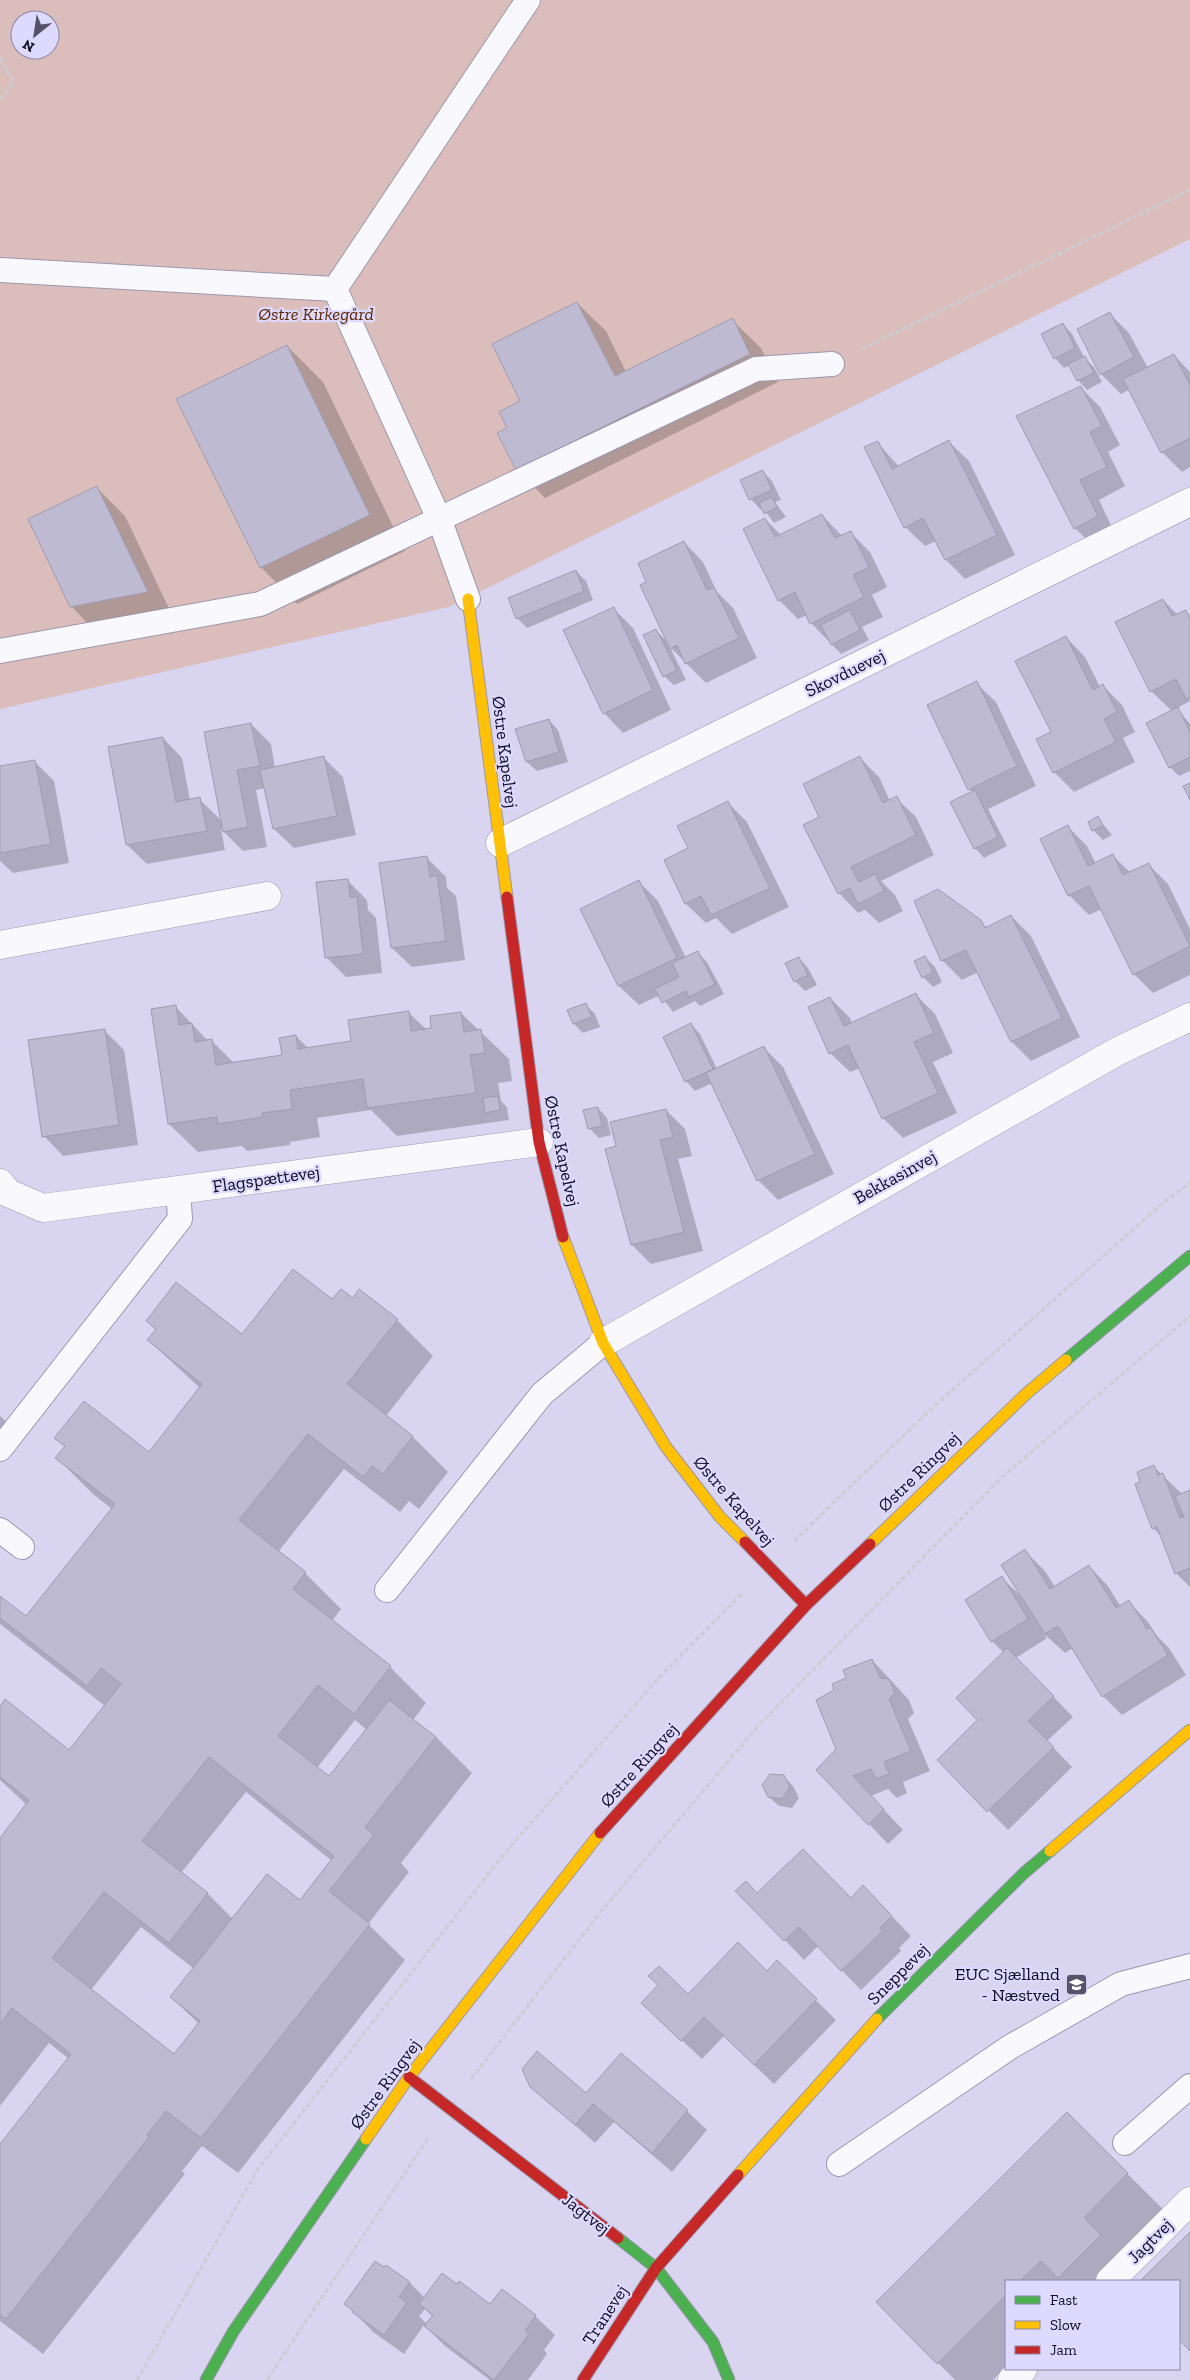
<svg xmlns="http://www.w3.org/2000/svg" width="1190" height="2380" font-family="'Zilla Slab',serif">
<style>
.green{fill:#dbbebc;fill-rule:evenodd}
.shadow{fill:#0003;fill-rule:evenodd}
.building{fill:#bdbad2;stroke:#9e9bb2;fill-rule:evenodd}
.lines{fill:none;stroke-linecap:round;stroke-linejoin:round}
.lane-casing{stroke:#9b97ae;stroke-width:26}
.street-casing{stroke:#9b97ae;stroke-width:29}
.fast-casing{stroke:#9b97ae;stroke-width:13}
.slow-casing{stroke:#9b97ae;stroke-width:13}
.jam-casing{stroke:#9b97ae;stroke-width:13}
.path{stroke:#ccccd3;stroke-width:3;stroke-dasharray:5 2.5;stroke-linecap:butt}
.lane{stroke:#f9f9fd;stroke-width:24}
.street{stroke:#f9f9fd;stroke-width:28}
.fast{stroke:#4caf50;stroke-width:11}
.slow{stroke:#ffc107;stroke-width:11}
.jam{stroke:#c62828;stroke-width:11}
.labels{text-anchor:middle;dominant-baseline:central;stroke-width:4.5;stroke-linejoin:round;paint-order:stroke}
.park-label{font-size:18px;font-style:italic;fill:#5c2700;stroke:#ded9ff}
.street-label{font-size:18px;fill:#0f0b20;stroke:#ded9ff}
.poi-label{font-size:18px;fill:#0f0b20;stroke:#ded9ff;text-anchor:end}
</style>
<rect width="100%" height="100%" fill="#d9d5f1"/>
<path class="green" d="M0,0h1190v239l-741,368 -449,102zM20,20h30v30h-30z"/>
<g class="shadow">
<path d="M577,303l29,28 20,41 106,-52 29,28 17,34 -233,116 -28,-29 -8,-40z"/>
<path d="M1109,313l20,20 19,35 26,-13 16,17v95l-8,5 -20,-20 -32,-63 -9,5 -20,-20z"/>
<path d="M1063,324l9,10 12,23 10,10 8,15 -15,8 -9,-10 -8,-15 -6,3 -9,-10z"/>
<path d="M287,346l36,36 82,169 -108,53 -36,-37z"/>
<path d="M1080,387l20,20 20,38 -12,7 17,34 -26,14 17,36 -21,12 -20,-20z"/>
<path d="M877,442l22,25 50,-25 20,19 46,94 -50,24 -19,-19 -10,-19 -11,5 -20,-19z"/>
<path d="M762,471l10,10 9,19 -6,2 11,15 -12,6 -11,-15 -3,1 -9,-10 -9,-19z"/>
<path d="M97,488l28,28 50,105 -76,14 -28,-29z"/>
<path d="M822,515l20,21 8,-4 20,20 17,35 -15,8 11,22 -21,10 7,13 -28,14 -30,-31 -4,-8 -9,4 -19,-19 -14,-81 16,16z"/>
<path d="M684,542l19,20 14,30 16,16 24,50 -51,25 -36,-36 16,33 -12,5 -10,-9 -8,-45 12,11z"/>
<path d="M576,571l10,10 7,19 -66,28 -10,-10z"/>
<path d="M1163,600l15,15 8,-3 4,4v85l-13,7 13,16v47l-11,5 -9,-9 2,-56 -21,-20z"/>
<path d="M613,608l20,20 38,82 -48,23 -19,-20z"/>
<path d="M1066,637l19,20 15,30 3,-1 19,19 13,27 -12,6 12,24 -61,30 -20,-20 -2,-39z"/>
<path d="M976,683l20,19 40,84 -48,23 19,37 -23,12 -9,-10 -3,-56 -3,-3z"/>
<path d="M549,720l9,10 10,32 -31,9 -10,-9 -10,-33z"/>
<path d="M251,724l20,20 4,24 49,-10 19,19 13,58 -62,13 -20,-19 -9,-41 -9,2 11,57 -24,4 -22,-22 4,21 -78,14 -20,-19 -18,-97 54,-10 19,20 8,42 9,-1 23,22 -17,-88z"/>
<path d="M859,757l20,20 11,24 6,-3 20,19 18,38 -53,26 14,14 8,16 -24,12 -14,-13 -7,3 -19,-20z"/>
<path d="M34,761l20,20 15,82 -56,10 -13,-12v-93z"/>
<path d="M728,803l19,19 42,85 -57,27 -16,-16 -10,5 -20,-19 -20,-44 24,-11z"/>
<path d="M1098,818l14,17 -9,5 -10,-10z"/>
<path d="M1068,827l19,19 9,18 16,-9 19,18 18,-8 19,19 22,45v46l-37,18 -19,-19 -32,-65 -13,6 -20,-20z"/>
<path d="M426,857l20,20 1,11 9,8 9,64 -53,7 -20,-19z"/>
<path d="M347,880l20,20 1,10 8,8 6,55 -36,4 -20,-20z"/>
<path d="M638,881l20,20 28,57 11,-6 10,10 17,32 -24,12 -5,-5 -22,11 -13,-17 -21,10 -20,-19 -37,-77z"/>
<path d="M1011,916l20,20 49,101 -49,24 -19,-19 -34,-70 -16,8 -20,-20 38,-39 7,7z"/>
<path d="M925,957l10,10 7,15 -9,5 -10,-10z"/>
<path d="M799,958l9,10 9,17 -12,6 -10,-10z"/>
<path d="M915,994l20,20 18,39 -20,9 24,51 -54,25 -20,-20 -23,-50 -10,4 -20,-19v-55l20,20 2,6z"/>
<path d="M585,1004l10,10 5,13 -17,6 -9,-9z"/>
<path d="M175,1006l33,35h4l22,22 49,-7 13,-20 13,13 43,-7 56,-30 19,18 34,-17 48,46 3,22 -14,2 3,18 6,6 2,13 -112,16 -26,-26 -54,8 3,19 -30,5v3l-43,6 -5,-5 -44,6 -29,-28z"/>
<path d="M691,1024l9,10 17,35 46,-22 20,20 51,107 -56,26 -20,-20 -46,-97 -17,8 -9,-10z"/>
<path d="M104,1030l20,20 14,95 -75,11 -19,-20z"/>
<path d="M598,1108l9,10 4,17 -12,3 -10,-10z"/>
<path d="M666,1110l19,19 7,27 -14,3 25,92 -52,13 -19,-19 -14,-98z"/>
<path d="M353,1299l44,21 36,36 -47,60 26,20 36,36 -29,37 -10,-8 -9,11 -56,-43 -66,83 27,21 36,36 -9,12 58,46 36,36 -13,17 23,17 36,36 -71,90 8,9 -41,52 37,36 -167,213 -36,-27 -20,25 3,3 -142,180 -43,-33v-175l69,-87 -20,-16 -49,63v-266l27,-35 -27,-25v-72l69,44 36,-46 -105,-82v-26l26,20 86,-109 -19,-15 -36,-36 8,-11 -9,-9 93,15 51,-65 -52,-48 8,-10 -9,-9 95,14 91,-34zM355,1720l12,10 -37,48 -13,-10zM246,1792l86,69 -32,41 -67,17 -25,-25 -27,-21zM141,1927l53,42 -23,28 28,27 -24,31 -84,-65z"/>
<path d="M0,1416l15,14 -15,19z"/>
<path d="M1154,1467l29,28 7,-3v95l-14,-14 -13,-35 -10,-10z"/>
<path d="M1025,1551l20,20 10,16 34,-21 19,20 13,21 8,-5 19,20 9,14 12,12 17,27 -64,40 -19,-19 -30,-48 -8,5 -22,-20 4,5 -31,20 57,59 -26,24 25,26 -64,63 -69,-70 40,-40 25,-67 -12,-12 10,-63 21,20z"/>
<path d="M872,1660l37,40 5,13 -6,6 22,52 -27,11 4,11 -10,5 -9,-9 -17,7 32,34 -15,14 -19,-20 -32,-74 -1,-60z"/>
<path d="M783,1776l10,10 6,12 -7,10 -13,-2 -10,-9z"/>
<path d="M758,1895l93,4 32,8 28,29 -12,12 2,3 -40,39 -43,-44 -14,14 -19,-20z"/>
<path d="M777,1962l59,58 -62,64 -50,-48 -22,23 -40,-37 26,-26 79,-24z"/>
<path d="M531,2086l156,25 20,19 -35,42 -58,-50 -19,21z"/>
<path d="M1067,2114l97,96 -37,71h-121v86l-13,13h-38l-77,-78z"/>
<path d="M1190,2234v115l-11,-11v-57h-37z"/>
<path d="M386,2266l24,17 15,15 65,8 12,-16 33,26 20,19 -11,15 3,4 -19,26h-38l-45,-34 -21,-21 -20,29 -31,-22 -27,-28zM425,2309l8,8 -6,7 -8,-8z"/>
</g>
<g class="building">
<path d="M577,302l38,74 118,-58 17,36 -234,116 -19,-37 10,-5 -8,-16 21,-11 -28,-57z"/>
<path d="M1110,312l24,45 -34,18 -23,-46z"/>
<path d="M1063,323l12,25 -21,11 -13,-25z"/>
<path d="M287,345l83,170 -110,53 -84,-169z"/>
<path d="M1174,354l16,31v53l-29,15 -38,-74z"/>
<path d="M1085,356l9,17 -17,8 -9,-17z"/>
<path d="M1081,386l21,40 -12,6 17,35 -27,13 18,36 -24,13 -58,-113z"/>
<path d="M949,440l48,95 -52,25 -22,-42 -19,10 -40,-81 14,-6 14,28z"/>
<path d="M763,470l9,20 -23,10 -9,-20z"/>
<path d="M97,486l51,106 -78,15 -42,-88z"/>
<path d="M772,497l5,10 -13,7 -5,-11z"/>
<path d="M822,514l13,24 16,-7 18,36 -16,8 11,22 -54,27 -15,-32 -17,9 -35,-72 22,-11 10,19z"/>
<path d="M684,541l23,49 7,-3 25,51 -54,26 -8,-19 -7,4 -30,-64 6,-3 -8,-19z"/>
<path d="M576,570l8,21 -68,28 -8,-21z"/>
<path d="M1163,599l9,17 14,-6 4,8v79l-4,2 -10,-20 -26,13 -35,-70z"/>
<path d="M614,607l39,83 -50,24 -40,-84z"/>
<path d="M850,610l10,20 -29,15 -10,-20z"/>
<path d="M656,629l21,41 -14,7 -20,-42z"/>
<path d="M1066,636l27,54 10,-6 14,28 -13,7 12,23 -63,31 -17,-34 15,-7 -36,-71z"/>
<path d="M977,681l40,85 -49,24 -41,-85z"/>
<path d="M1178,707l12,25v25l-21,11 -23,-45z"/>
<path d="M549,719l10,33 -33,10 -11,-33z"/>
<path d="M251,723l9,43 -23,4 11,57 -25,5 -19,-100z"/>
<path d="M163,737l13,65 24,-5 7,34 -81,14 -18,-98z"/>
<path d="M324,756l13,60 -64,13 -13,-59z"/>
<path d="M860,756l23,47 14,-7 19,39 -65,32 8,15 16,-8 9,17 -26,13 -8,-16 -12,6 -35,-69 16,-8 -16,-33z"/>
<path d="M35,760l16,84 -51,9v-87z"/>
<path d="M1190,783v17l-7,-14z"/>
<path d="M975,790l23,47 -24,12 -24,-47z"/>
<path d="M728,801l42,87 -59,27 -10,-19 -16,8 -21,-44 24,-12 -11,-22z"/>
<path d="M1098,816l5,9 -11,6 -4,-9z"/>
<path d="M1068,825l20,41 25,-12 10,21 26,-12 41,83 -57,29 -44,-89 -21,10 -28,-57z"/>
<path d="M427,856l3,21 7,-2 9,66 -55,7 -12,-85z"/>
<path d="M348,879l2,18h7l6,57 -38,4 -9,-76z"/>
<path d="M639,880l38,78 -59,28 -38,-77z"/>
<path d="M938,889l43,31 4,8 26,-13 51,103 -51,24 -45,-92 -25,11 -27,-60z"/>
<path d="M698,951l17,33 -26,13 -3,-6 -24,12 -7,-14 24,-12 -7,-14z"/>
<path d="M925,956l8,16 -11,6 -8,-17z"/>
<path d="M799,957l9,18 -14,7 -9,-19z"/>
<path d="M916,993l18,40 -20,9 24,51 -56,26 -34,-74 -19,9 -21,-47 22,-10 14,29z"/>
<path d="M586,1003l6,14 -19,7 -6,-14z"/>
<path d="M176,1005l3,20 13,-2 3,19 17,-3 4,26 66,-10 -3,-17 17,-3 2,14 53,-8 -3,-21 61,-9 2,20 20,-3 -1,-12 31,-4 3,20 17,-3 4,24 -15,2 6,38 -109,15 -4,-29 -73,11 2,19 -30,4 1,4 -45,7 -1,-7 -49,7 -17,-115z"/>
<path d="M691,1023l22,46 -28,13 -22,-45z"/>
<path d="M105,1029l14,96 -77,12 -14,-97z"/>
<path d="M764,1046l51,108 -58,27 -51,-108z"/>
<path d="M498,1096l2,14 -15,3 -2,-15z"/>
<path d="M598,1107l4,19 -14,3 -5,-19z"/>
<path d="M666,1109l7,28 -13,3 24,92 -53,13 -26,-96 11,-3 -6,-24z"/>
<path d="M293,1269l39,30 9,-10 12,9 6,-9 39,30 -51,65 66,52 -30,38 -11,-8 -9,11 -55,-43 -69,86 67,52 -13,17 98,77 -37,48 -36,-29 -40,51 51,40 60,-76 47,37 -71,90 9,8 -45,56 41,33 -169,214 -35,-27 -19,24 2,2 -143,182 -6,-4v-171l71,-90 -59,-46 -12,16v-186l29,-38 -29,-23v-71l5,-7 64,51 52,-66 -20,-16 -14,18 -87,-68v-22l26,20 89,-112 -60,-46 10,-12 -11,-8 30,-37 65,51 53,-68 -55,-44 9,-11 -10,-8 30,-39 66,52zM209,1757l125,99 -34,44 -33,-26 -97,123 30,24 -26,33 -122,-96 52,-66 65,51 39,-50 -66,-52z"/>
<path d="M1154,1465l4,10 5,-2 17,45 4,-1 -9,-21 15,-6v78l-15,6 -18,-47 -5,2 -17,-45 5,-2 -3,-10z"/>
<path d="M1025,1549l25,40 39,-24 27,43 13,-8 18,29 3,-2 18,28 -66,42 -44,-71 -13,8 -44,-69z"/>
<path d="M1002,1576l26,43 -37,23 -26,-42z"/>
<path d="M1007,1648l47,48 -26,25 26,26 -67,65 -50,-52 40,-40 -21,-22z"/>
<path d="M872,1659l8,19 9,1 6,14 -6,6 22,52 -27,11 5,12 -13,5 -5,-10 -18,7 31,33 -16,16 -52,-55 20,-21 -20,-49 18,-10 -2,-6 14,-6 -3,-8z"/>
<path d="M770,1774l14,1 6,12 -8,12 -14,-2 -6,-12z"/>
<path d="M803,1849l48,49 12,-13 29,31 -12,12 3,3 -42,40 -42,-44 -15,14 -49,-50 11,-10 11,12z"/>
<path d="M738,1942l29,29 10,-11 40,39 -63,66 -50,-48 -23,24 -40,-38 17,-18 -10,-9 11,-10 29,28z"/>
<path d="M537,2051l49,42 35,-40 67,57 -36,43 -59,-49 -18,21 -45,-38 -8,-18z"/>
<path d="M1067,2112l61,61 -44,45 17,17 -43,43 -17,-17 -21,20h-14v14l-69,69 -61,-62z"/>
<path d="M1190,2232v119l-11,-11v-59h-39z"/>
<path d="M375,2261l9,6 2,-2 24,17 -11,15 8,6 -23,32 -32,-23 1,-1 -9,-7z"/>
<path d="M442,2273l15,11 2,-3 31,23 12,-15 34,26 -11,16 4,3 -35,46 -70,-54 9,-11 -14,-11z"/>
</g>
<g class="lines">
<defs>
<g id="lane">
<path d="M0,270l335,19"/>
<path d="M468,599l-28,-78 -105,-232 193,-289"/>
<path d="M0,651l260,-47 496,-235 76,-5"/>
<path d="M0,1449l180,-230 -2,-29"/>
<path d="M0,1530l22,17"/>
<path d="M387,1590l155,-196 61,-51"/>
<path d="M1125,2143l65,-57"/>
<path d="M839,2164l171,-117 111,-63 69,-18"/>
</g>
<g id="street">
<path d="M500,843l690,-341"/>
<path d="M0,945l267,-49"/>
<path d="M0,1183l8,10 35,15 496,-66"/>
<path d="M603,1343l515,-292 72,-34"/>
<path d="M1110,2281l80,-80"/>
<path d="M1012,2380l11,-11"/>
</g>
<g id="fast">
<path d="M1066,1360l124,-104"/>
<path d="M877,2019l147,-146 26,-22"/>
<path d="M618,2238l38,30 57,74 16,38"/>
<path d="M206,2380l27,-48 133,-193"/>
</g>
<g id="slow">
<path d="M468,599l39,298"/>
<path d="M563,1237l40,106 63,104 54,70 25,25"/>
<path d="M870,1544l156,-150 40,-34"/>
<path d="M1050,1851l140,-121"/>
<path d="M366,2139l43,-62 191,-244"/>
<path d="M738,2175l139,-156"/>
</g>
<g id="jam">
<path d="M507,897l32,245 24,95"/>
<path d="M745,1542l61,63"/>
<path d="M600,1833l206,-228 64,-61"/>
<path d="M409,2077l209,161"/>
<path d="M583,2380l73,-112 82,-93"/>
</g>
</defs>
<use href="#lane" class="lane-casing"/>
<use href="#street" class="street-casing"/>
<use href="#fast" class="fast-casing"/>
<use href="#slow" class="slow-casing"/>
<use href="#jam" class="jam-casing"/>
<g class="path">
<path d="M0,57l13,25 -13,19"/>
<path d="M862,349l328,-159"/>
<path d="M794,1541l136,-131 234,-208 26,-19"/>
<path d="M471,2079l128,-165 160,-189 243,-248 188,-161"/>
<path d="M137,2380l121,-211 246,-315 153,-174 86,-88"/>
<path d="M267,2380l162,-243"/>
</g>
<use href="#lane" class="lane"/>
<use href="#street" class="street"/>
<use href="#fast" class="fast"/>
<use href="#slow" class="slow"/>
<use href="#jam" class="jam"/>
</g>
<defs>
<symbol id="school-square" viewBox="-11 -11 22 22"><rect x="-9" y="-9" width="18" height="18" rx="4" fill="#565269" stroke="#ded9ff"/><path d="M0-5L7-2L0 1L-7-2ZM-4 1L0 2.5L4 1V4Q0 6-4 4Z" fill="#fff"/></symbol>
</defs>
<g fill-rule="evenodd">
<use href="#school-square" x="1064" y="1972" width="25" height="25"/>
</g>
<g class="labels">
<g class="park-label">
<text x="316" y="314">Østre Kirkegård</text>
</g>
<g class="street-label">
<text transform="translate(845 673) rotate(-26)">Skovduevej</text>
<text transform="translate(505 752) rotate(83)">Østre Kapelvej</text>
<text transform="translate(562 1151) rotate(78)">Østre Kapelvej</text>
<text transform="translate(895 1177) rotate(-29)">Bekkasinvej</text>
<text transform="translate(266 1179) rotate(-8)">Flagspættevej</text>
<text transform="translate(919 1472) rotate(-44)">Østre Ringvej</text>
<text transform="translate(734 1501) rotate(49)">Østre Kapelvej</text>
<text transform="translate(639 1765) rotate(-48)">Østre Ringvej</text>
<text transform="translate(898 1974) rotate(-45)">Sneppevej</text>
<text transform="translate(385 2084) rotate(-54)">Østre Ringvej</text>
<text transform="translate(586 2214) rotate(38)">Jagtvej</text>
<text transform="translate(1150 2241) rotate(-45)">Jagtvej</text>
<text transform="translate(605 2315) rotate(-57)">Tranevej</text>
</g>
<g class="poi-label">
<text x="1060" y="1974">EUC Sjælland<tspan x="1060" dy="21">- Næstved</tspan></text>
</g>
</g>
<rect x="1005" y="2280" width="175" height="90" fill="#ded9ff" stroke="#8b87a6"/>
<rect x="1015" y="2296" width="25" height="8" fill="#4caf50" stroke="#8b87a6"/>
<text x="1050" y="2305" font-size="15" fill="#0f0b20">Fast</text>
<rect x="1015" y="2321" width="25" height="8" fill="#ffc107" stroke="#8b87a6"/>
<text x="1050" y="2330" font-size="15" fill="#0f0b20">Slow</text>
<rect x="1015" y="2346" width="25" height="8" fill="#c62828" stroke="#8b87a6"/>
<text x="1050" y="2355" font-size="15" fill="#0f0b20">Jam</text>
<g transform="translate(35 35) rotate(210)"><circle r="24" fill="#ded9ff" stroke="#8b87a6"/>
<path d="M0-4L9 19L0 12L-9 19Z" fill="#565269"/>
<text y="-8" font-size="14" font-weight="bold" text-anchor="middle" fill="#0f0b20">N</text>
</g>
</svg>
